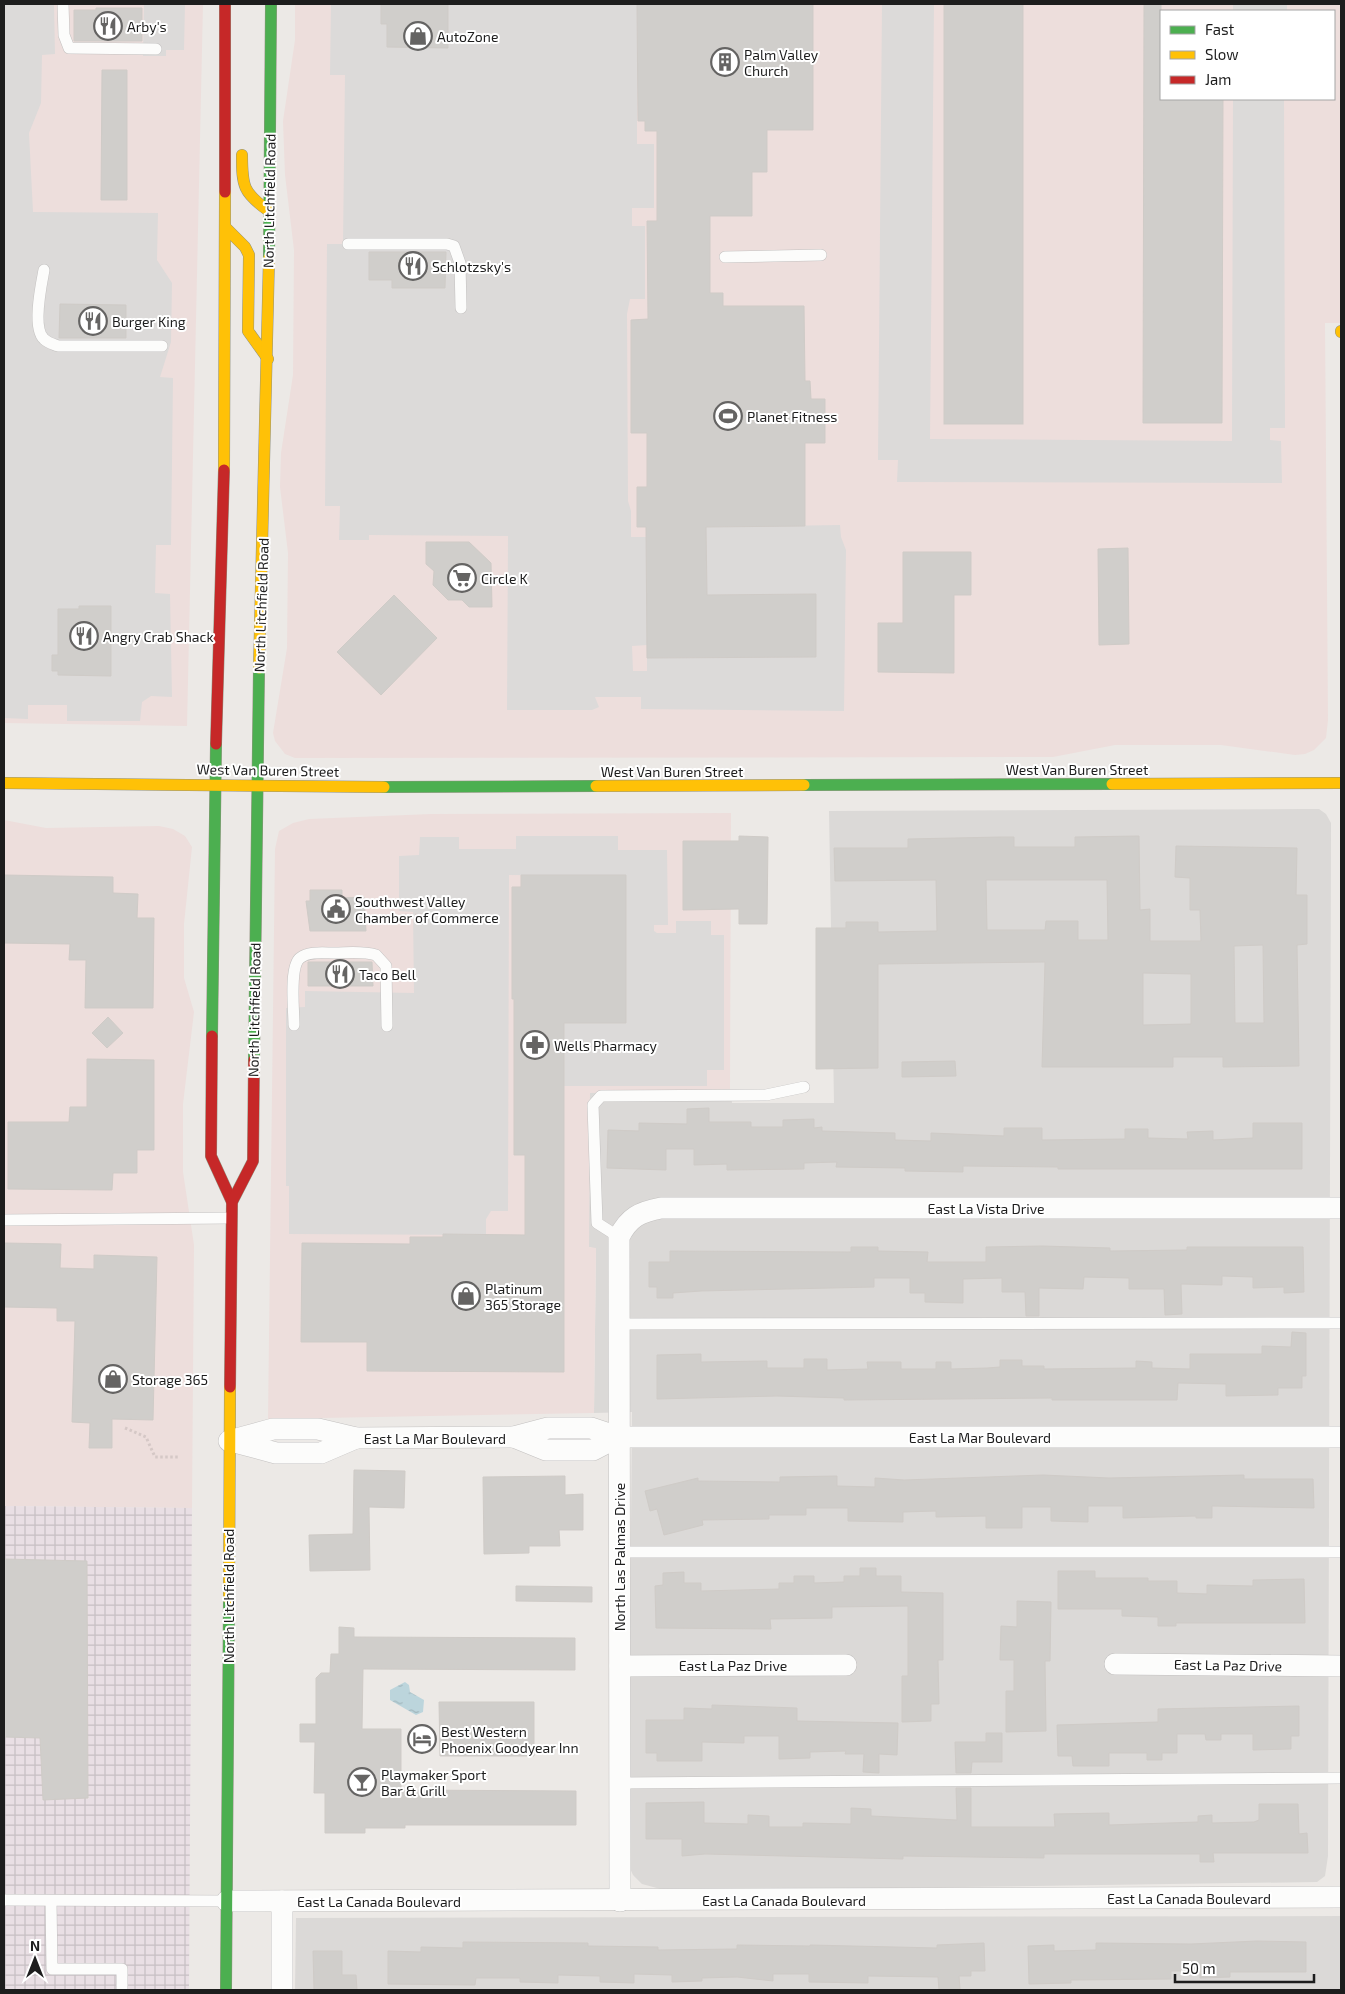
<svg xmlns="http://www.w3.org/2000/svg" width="1345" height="1994" font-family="'Exo 2',sans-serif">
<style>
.residential{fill:#dbd9d7}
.commercial{fill:#eddedc;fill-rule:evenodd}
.industrial{fill:url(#industrial-grid)}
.parking{fill:#dcdad9}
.water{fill:url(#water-ripples)}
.building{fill:#d0cecb;stroke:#cfcbc7;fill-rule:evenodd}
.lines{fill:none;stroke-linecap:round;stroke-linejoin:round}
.lane-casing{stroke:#c3c1c0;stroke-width:12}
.street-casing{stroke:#c3c1c0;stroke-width:22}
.fast-casing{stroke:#929380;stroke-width:12}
.slow-casing{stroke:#929380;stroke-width:12}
.jam-casing{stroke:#929380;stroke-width:12}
.path{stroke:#d5c8c6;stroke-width:3;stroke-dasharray:2.5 2.5;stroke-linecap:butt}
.lane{stroke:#fcfcfb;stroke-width:11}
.street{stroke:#fcfcfb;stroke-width:21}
.fast{stroke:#4caf50;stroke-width:11}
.slow{stroke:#ffc107;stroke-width:11}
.jam{stroke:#c62828;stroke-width:11}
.labels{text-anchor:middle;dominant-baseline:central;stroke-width:4;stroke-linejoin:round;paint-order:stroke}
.poi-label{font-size:14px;fill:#1d1d1d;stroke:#fff;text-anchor:start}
.street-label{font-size:14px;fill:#1d1d1d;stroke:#fff}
</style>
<defs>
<pattern id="industrial-grid" width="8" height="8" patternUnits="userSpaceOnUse" patternTransform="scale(1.25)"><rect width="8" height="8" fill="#e9dfe4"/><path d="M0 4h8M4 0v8" fill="none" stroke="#c7bfc3"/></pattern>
<pattern id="water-ripples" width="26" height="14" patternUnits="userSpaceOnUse" patternTransform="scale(1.25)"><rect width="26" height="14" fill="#bcd5dc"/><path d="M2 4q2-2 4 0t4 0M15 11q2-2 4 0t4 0" fill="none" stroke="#a1b6bc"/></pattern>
</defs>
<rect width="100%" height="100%" fill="#ece9e6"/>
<g class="residential">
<path d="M1305,809h14l7,5 5,9 -3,1033 -3,20 -8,6 -649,9 -26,-7 -9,-9 -5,-11 4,-452 -38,1 2,-164 -7,-2 -2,-161 143,4 2,13h102l-5,-292z"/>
<path d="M1341,1916v74h-1046l1,-72z"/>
</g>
<g class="commercial">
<path d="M4,4h199l-16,722 -183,-3z"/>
<path d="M295,4h1046v319h-16l3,397 -2,18 -12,12 -9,4 -10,1 -74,-10h-106l-62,12 -758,1 -10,-4 -10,-13 -2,-8 14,-85 1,-95 -8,-66 1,-34 12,-78 1,-125 -9,-75 -2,-54 12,-81zM1161,11h173v88h-173z"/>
<path d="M731,813l-1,277 -140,3 -1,154 7,1 -2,165 -326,6 7,-570 4,-18 14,-8 16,-4 122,-5z"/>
<path d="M4,820l42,8 113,-2 14,3 12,7 7,11 -8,77v54l10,34 -11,92v68l11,73 -2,263 -188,-2z"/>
</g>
<path class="industrial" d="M4,1506l188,2 -3,482h-185z"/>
<g class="parking">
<path d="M4,4h50l1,50 -13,1 -1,48 -12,30 4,79 125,1 -1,47 15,23 -1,59 -11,35 13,1 -2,167h-15l-1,48 15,1 2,103 -21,-1 -9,6 -2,19h-73v-16h-39v14l-24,-1z"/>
<path d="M144,4h41l-1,46h-18v6h-23z"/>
<path d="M331,4h306v140h17v64h-22v18h13v73h-15l-3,15 1,187 3,10v26h15l1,108 -15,1 1,25h14v-13l169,-1v-63l-109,1 -1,-68 134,-2 1,12 5,13 -2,161 -203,-2v-12h-46l4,10 -7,3h-85l1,-174 -139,-1v5h-30l1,-34h-15l2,-262h16l2,-169h-15z"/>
<path d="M882,4h52l-4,435 302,2 1,-342h51l1,329h-15v12l11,1 1,42 -385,-1 1,-22h-20z"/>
<rect x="1233" y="4" width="54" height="7"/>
<path d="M516,836h102v14h49l1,75h-14v6l3,2h19v-12h35v14h13v135h-17v16h-143v-63h62v-147l-117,-1 -1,336h-17l-5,8v16l-197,-1v-48h-3v-178l19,-1v-16l109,2 -1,-81 -14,-1v-55l20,-1 1,-18h39v12h57z"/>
</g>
<path class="water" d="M405,1682l4,3 1,7 14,8 -1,12 -7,3 -26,-15v-10z"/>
<g class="building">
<path d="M381,4h67v44l-61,-1v-23h-6z"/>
<path d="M637,4h176v126h-46v42h-15v44h-42v77h13v13h81l1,75h5l1,18h14v44h-20v83l-99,1 1,68 109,-1v63l-169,1 -1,-131h-9v-40h10v-54h-16v-113l17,-1 -1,-98h10v-90h-12v-10h-7z"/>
<rect x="944" y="4" width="79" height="420"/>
<path d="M1144,4h17v95h62l-1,324h-79z"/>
<path d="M96,8h46v33h-68v-31h22z"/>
<path d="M102,70h25v130h-26z"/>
<path d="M369,252h77l-1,36h-53v-8h-23z"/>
<path d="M60,304l66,1v33h-67z"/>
<path d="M426,542h43l22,21 1,44h-23l-7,-7h-14l-15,-15 1,-14 -8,-7z"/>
<path d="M1128,548l1,96 -30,1 -1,-96z"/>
<path d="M903,552h68v43h-17v78l-76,-1v-49h25z"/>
<path d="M394,595l43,43 -56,57 -44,-43z"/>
<path d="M79,606h32v70l-53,-1v-4h-6v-16h6v-46h21z"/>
<path d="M739,836l29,1 -1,87h-28v-15l-56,1v-69h56z"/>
<path d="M1139,836l1,74 10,-1v32h51l-1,-31h-10v-32l-15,-1 1,-31 121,2 -1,47h11v49l-10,1 2,121 -76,1v-10h-50v10h-131l3,-105 -167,2v104l-62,1v-141h30v-6h32v10l59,-1 -1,-51 -101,1 -1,-33h74v-9l93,-2h13v10h61v-10zM986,880h121l1,60h-30v-19h-32l-1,9h-58zM1263,945l1,78h-29l-1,-77zM1143,973l48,1v50l-48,1z"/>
<path d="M4,875l109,2v16l25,1 -1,24h17l-1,90h-68l1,-48h-17l1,-16 -66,-1z"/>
<path d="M521,875h105v148h-62v349l-197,-1v-29h-66l1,-99 108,1v-7h33v-3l82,1v-80h-11v-156h-2v-112h9z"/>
<path d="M310,890h32v8l22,-1 2,34h-56l-4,-30h4z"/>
<path d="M308,962h64l1,24h-65z"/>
<path d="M108,1017l15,16 -16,15 -15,-15z"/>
<path d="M87,1059l67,1v90h-17v23h-24l-1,17 -104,-1v-67h61l1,-15h17z"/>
<path d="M955,1061l1,15 -54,1v-15z"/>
<path d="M709,1108v14h42v5h32v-7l31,-1v9l8,-1v4l73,2v7l36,1v-8l73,3v-8h38v12l83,-1v-10h23v9l40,1 -1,-7 26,-1v9l40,-2v-15h49v46h-244v-2l-95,-1v6l-58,-1v-3l-69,-1 1,-5 -33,1v6l-77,1v-6l-33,1v-16h-28v21l-59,-2 1,-38 31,1v-8l48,1v-15z"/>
<path d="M4,1243l57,1 -1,24 34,1v-14l63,2 -4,163 -41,-1v29h-23l1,-25 -18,-1 3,-101h-18v-13l-53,-1z"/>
<path d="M1042,1246l68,2v3l77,-1v-3h116l1,45 -20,1v-6l-31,1v-11l-31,-1v9l-41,-1 1,30 -17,1 -1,-26h-35v-11l-45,-1 -1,12 -44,-1v28h-13l-1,-24h-23v-14l-39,1v24l-38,-1v-9h-15v-15h-36v9l-173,4 -28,2v5h-16v-11h-8v-25h21v-11l181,1v-5h27v4l50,1 -1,10h59v-15z"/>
<path d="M1292,1332l14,1v43h-4v12h-24v7l-52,1v-12l-48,-1 -1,17h-125v-2l-208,2v-2l-67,-2 -120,3v-44l44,-1v8l66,-1v7h37v-9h23v11l41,-1 -1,-7h34v7h35v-7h15v7l36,-1 13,-1v-7h22v6h22v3l92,-1v-7l16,1v6l38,1v-15h72v-8l29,1z"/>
<path d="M354,1470l51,1 -1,37 -35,-1 1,63 -60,1 -1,-36 44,-1z"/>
<path d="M1043,1475l66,3 135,-3v4h69l1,29 -102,-2v12h-16v-2l-73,2v-12h-35v16l-37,-1v-14h-29v21h-36v-12l-50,1v-6l-33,1v10l-55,-1v-13h-42v7h-37v4l-67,1 1,5 -39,10 -7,-26 -7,2 -5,-20 53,-13v3l82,1v-5l57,-1v10l38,1v-9l29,2z"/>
<path d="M565,1476v19l18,-1v36h-24l1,16h-31v7l-45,1 -1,-77z"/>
<path d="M4,1559l83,2 1,237 -45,2 -3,-62 -36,-1z"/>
<path d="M860,1568h16v8h25v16l42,1v67h-5l1,44h-8v17l-29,1v-46h6v-70l-76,1v11l-62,1 1,10 -115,-1 -1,-42 8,-1v-12l21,-1v11h17v8l78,-2v-6h15v-7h20v7l30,-1v-6h16z"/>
<path d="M1058,1571h37v7h53v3h29v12l30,1v-9l46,1v-6l51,-1 1,44h-129v3h-18v-9l-36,-1v-7h-64z"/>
<path d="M516,1586l76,1v15l-76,-1z"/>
<path d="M1017,1601l34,1 -1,59h-5l1,70 -40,1v-41h8v-31h-14l1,-34 16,1z"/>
<path d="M339,1627l15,1v9l221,1v32l-212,-1 -1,60h39v61l175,1v34h-171v3h-40v5h-40v-40h-11l1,-51h-15v-18h16v-46l5,-5h9l1,-19h8z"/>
<path d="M439,1702h95v54h-94z"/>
<path d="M712,1705l85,3v13l101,2 -1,32 -18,-1v19l-16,-1 1,-18h-19l1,-3 -36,1v6l-31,1v-23h-35v7l-42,-1v19h-45v-8h-11v-33h38v-12l28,1z"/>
<path d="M1299,1706v30h-8v13l-38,1v-16h-32v6h-15l-1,-6h-28v19h-15v7h-15v-7h-38v13h-36l-1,-10h-14l-1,-31 101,-3v-13z"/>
<path d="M986,1733h16v29h-30l-1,11h-15l-1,-31h31z"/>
<path d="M956,1788h15v39h84l-1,-13 55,-1v12l89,-3v-6l14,-1v8l42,-1 5,-2v-16h39l1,30 8,-1 1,20h-95l1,9h-14v-8h-156v4l-141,-2v3l-198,-5 -23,2v-17h-36v-36l58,-1v21l44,1v-9l21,1v11h34v-4l48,1v-16l20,1v7l86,4z"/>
<path d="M1257,1941l49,1v30h-76v5l-30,1v-7h-29v8l-100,1v3l-42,1 -1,-38 26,-1v6l42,-1v-7l95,1z"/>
<path d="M463,1942l125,1v3l70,1v3l79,-1v-4l73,1v-1l127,3v-3l47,-2 1,28h-14v5h-12l1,13 -21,1 -1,-13 -70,-1v7l-59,-1v-8h-36v7l-36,-4 -35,1v3l-30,1v-7l-38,-1v9l-34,-1v-6l-42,-1v8l-38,-1v-4h-44l-1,7 -87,-1v-33l33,1v-5l42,1z"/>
<path d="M313,1951h29v24h14l1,15h-43z"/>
</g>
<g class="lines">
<defs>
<g id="lane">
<path d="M63,4l1,31 5,13 87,1"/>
<path d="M348,244h99l7,2 6,17 1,45"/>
<path d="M725,257l96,-2"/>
<path d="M44,270c-3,16 -12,58 0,69 4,4 9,5 14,7h104"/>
<path d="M294,1025c0,-15 -5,-58 6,-67 9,-7 24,-5 34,-5 14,0 29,-2 42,2l10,11 1,60"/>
<path d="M4,1220l227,-2"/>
<path d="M619,1237l-22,-14 -4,-118 8,-9 165,-1 38,-8"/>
<path d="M619,1324l722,-1"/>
<path d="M620,1552h721"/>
<path d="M621,1783l720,-5"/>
<path d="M4,1900l223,1"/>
<path d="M51,1901l1,68h70v21"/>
</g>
<g id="street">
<path d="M514,1437l32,13h47l25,-13"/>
<path d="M229,1441l44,-12h45l38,9 158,-1 34,-9h43l27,9h723"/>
<path d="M231,1441l45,12h45l35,-15"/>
<path d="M1115,1664l226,2"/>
<path d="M620,1666l226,-1"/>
<path d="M227,1901l1114,-4"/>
<path d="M620,1901l-1,-664c10,-20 21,-25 42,-29h680"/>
<path d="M282,1990v-89"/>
</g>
<g id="fast">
<path d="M269,258l2,-254"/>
<path d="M804,785l308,-1"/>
<path d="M384,787l212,-1"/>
<path d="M212,1036l4,-292"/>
<path d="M254,1060l5,-392"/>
<path d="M226,1990l3,-391"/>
</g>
<g id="slow">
<path d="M242,155c0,31 1,38 27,56"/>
<path d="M226,228l19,19 4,8 -1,76 20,28"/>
<path d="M1341,331v1"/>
<path d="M224,470l1,-278"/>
<path d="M259,668l10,-410"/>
<path d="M4,783l380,4"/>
<path d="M1112,784l229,-1"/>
<path d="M596,786l208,-1"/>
<path d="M229,1599l1,-212"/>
</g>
<g id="jam">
<path d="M225,192v-188"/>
<path d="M216,744l8,-274"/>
<path d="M212,1036l-1,120 21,46"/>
<path d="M230,1387l2,-185 21,-41 1,-101"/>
</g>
</defs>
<use href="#lane" class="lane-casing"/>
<use href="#street" class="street-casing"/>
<use href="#fast" class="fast-casing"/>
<use href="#slow" class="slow-casing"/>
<use href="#jam" class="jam-casing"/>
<g class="path">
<path d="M365,916l60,-1"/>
<path d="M125,1428l21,9 9,20h25"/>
</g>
<use href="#lane" class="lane"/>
<use href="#street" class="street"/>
<use href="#fast" class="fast"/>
<use href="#slow" class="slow"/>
<use href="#jam" class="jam"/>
</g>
<defs>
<symbol id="restaurant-ring" viewBox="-11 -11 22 22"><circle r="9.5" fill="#fff" stroke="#656463" stroke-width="1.5"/><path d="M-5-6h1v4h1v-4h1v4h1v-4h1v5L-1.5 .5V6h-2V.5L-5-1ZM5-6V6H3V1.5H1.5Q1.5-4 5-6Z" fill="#656463"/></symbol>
<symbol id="shop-ring" viewBox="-11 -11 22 22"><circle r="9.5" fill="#fff" stroke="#656463" stroke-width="1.5"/><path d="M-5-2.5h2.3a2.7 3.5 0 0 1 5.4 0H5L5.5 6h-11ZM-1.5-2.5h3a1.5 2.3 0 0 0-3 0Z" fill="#656463"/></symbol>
<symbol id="building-ring" viewBox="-11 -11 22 22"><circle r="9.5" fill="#fff" stroke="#656463" stroke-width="1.5"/><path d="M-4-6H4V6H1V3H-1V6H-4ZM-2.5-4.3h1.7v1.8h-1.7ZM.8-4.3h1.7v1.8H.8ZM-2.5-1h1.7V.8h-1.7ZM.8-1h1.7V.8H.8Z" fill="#656463"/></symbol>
<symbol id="stadium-ring" viewBox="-11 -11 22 22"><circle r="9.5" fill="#fff" stroke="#656463" stroke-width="1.5"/><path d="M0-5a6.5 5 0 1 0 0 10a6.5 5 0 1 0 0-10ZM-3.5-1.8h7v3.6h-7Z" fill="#656463"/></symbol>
<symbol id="supermarket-ring" viewBox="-11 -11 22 22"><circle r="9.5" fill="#fff" stroke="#656463" stroke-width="1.5"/><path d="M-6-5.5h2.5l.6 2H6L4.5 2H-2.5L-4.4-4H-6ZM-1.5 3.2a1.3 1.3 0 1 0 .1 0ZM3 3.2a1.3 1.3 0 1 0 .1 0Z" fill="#656463"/></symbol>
<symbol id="civic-ring" viewBox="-11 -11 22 22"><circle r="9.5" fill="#fff" stroke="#656463" stroke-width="1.5"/><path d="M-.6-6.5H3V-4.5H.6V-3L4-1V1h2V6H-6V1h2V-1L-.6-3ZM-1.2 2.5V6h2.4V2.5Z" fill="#656463"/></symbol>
<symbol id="pharmacy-ring" viewBox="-11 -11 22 22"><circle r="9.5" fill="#fff" stroke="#656463" stroke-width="1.5"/><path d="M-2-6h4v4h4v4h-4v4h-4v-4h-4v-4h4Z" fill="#656463"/></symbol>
<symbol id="hotel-ring" viewBox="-11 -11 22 22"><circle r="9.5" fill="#fff" stroke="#656463" stroke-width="1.5"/><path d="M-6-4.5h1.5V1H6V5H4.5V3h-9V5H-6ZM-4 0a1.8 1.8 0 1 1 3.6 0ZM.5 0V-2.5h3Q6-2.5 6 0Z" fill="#656463"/></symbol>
<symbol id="bar-ring" viewBox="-11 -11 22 22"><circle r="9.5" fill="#fff" stroke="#656463" stroke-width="1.5"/><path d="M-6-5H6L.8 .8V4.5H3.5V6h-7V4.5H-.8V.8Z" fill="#656463"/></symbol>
</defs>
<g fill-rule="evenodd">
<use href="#restaurant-ring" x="92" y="10" width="32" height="32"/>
<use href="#shop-ring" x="402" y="20" width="32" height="32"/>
<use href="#building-ring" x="709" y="46" width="32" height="32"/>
<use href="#restaurant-ring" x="397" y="250" width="32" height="32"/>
<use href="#restaurant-ring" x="77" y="305" width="32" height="32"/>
<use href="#stadium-ring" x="712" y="400" width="32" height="32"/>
<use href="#supermarket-ring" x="446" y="562" width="32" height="32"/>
<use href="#restaurant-ring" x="68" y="620" width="32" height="32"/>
<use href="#civic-ring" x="320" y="893" width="32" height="32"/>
<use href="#restaurant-ring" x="324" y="958" width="32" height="32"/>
<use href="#pharmacy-ring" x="519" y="1029" width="32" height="32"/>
<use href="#shop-ring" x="450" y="1280" width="32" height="32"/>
<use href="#shop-ring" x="97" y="1363" width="32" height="32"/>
<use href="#hotel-ring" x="406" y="1723" width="32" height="32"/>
<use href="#bar-ring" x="346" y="1766" width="32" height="32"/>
</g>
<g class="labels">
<g class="poi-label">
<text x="127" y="26">Arby's</text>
<text x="437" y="36">AutoZone</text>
<text x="744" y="54">Palm Valley<tspan x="744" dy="16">Church</tspan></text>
<text x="432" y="266">Schlotzsky's</text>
<text x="112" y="321">Burger King</text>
<text x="747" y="416">Planet Fitness</text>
<text x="481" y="578">Circle K</text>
<text x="103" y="636">Angry Crab Shack</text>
<text x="355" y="901">Southwest Valley<tspan x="355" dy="16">Chamber of Commerce</tspan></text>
<text x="359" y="974">Taco Bell</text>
<text x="554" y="1045">Wells Pharmacy</text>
<text x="485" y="1288">Platinum<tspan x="485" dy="16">365 Storage</tspan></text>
<text x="132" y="1379">Storage 365</text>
<text x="441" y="1731">Best Western<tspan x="441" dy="16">Phoenix Goodyear Inn</tspan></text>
<text x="381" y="1774">Playmaker Sport<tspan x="381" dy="16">Bar &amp; Grill</tspan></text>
</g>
<g class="street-label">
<text transform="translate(269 201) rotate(-89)">North Litchfield Road</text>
<text transform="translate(261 605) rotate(-88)">North Litchfield Road</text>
<text x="1077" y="769">West Van Buren Street</text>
<text transform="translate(268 770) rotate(1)">West Van Buren Street</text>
<text x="672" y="771">West Van Buren Street</text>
<text transform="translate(254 1010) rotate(-89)">North Litchfield Road</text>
<text x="986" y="1208">East La Vista Drive</text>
<text x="980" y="1437">East La Mar Boulevard</text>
<text x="435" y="1438">East La Mar Boulevard</text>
<text transform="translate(619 1557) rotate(-90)">North Las Palmas Drive</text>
<text transform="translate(228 1596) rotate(-90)">North Litchfield Road</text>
<text x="733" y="1665">East La Paz Drive</text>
<text transform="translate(1228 1665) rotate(1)">East La Paz Drive</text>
<text x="1189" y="1898">East La Canada Boulevard</text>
<text x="784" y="1900">East La Canada Boulevard</text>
<text x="379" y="1901">East La Canada Boulevard</text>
</g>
</g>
<rect width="1345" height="1994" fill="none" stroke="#1d1d1d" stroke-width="10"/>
<rect x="1160" y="10" width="175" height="90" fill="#ffffff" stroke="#a5a5a5"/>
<rect x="1170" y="26" width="25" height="8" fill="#4caf50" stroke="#a5a5a5"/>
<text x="1205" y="35" font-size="15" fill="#1d1d1d">Fast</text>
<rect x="1170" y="51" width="25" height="8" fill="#ffc107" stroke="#a5a5a5"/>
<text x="1205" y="60" font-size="15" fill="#1d1d1d">Slow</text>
<rect x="1170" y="76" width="25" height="8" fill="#c62828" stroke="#a5a5a5"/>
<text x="1205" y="85" font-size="15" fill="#1d1d1d">Jam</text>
<g transform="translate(35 1959)" stroke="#ffffff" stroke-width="4" paint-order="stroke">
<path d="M0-4L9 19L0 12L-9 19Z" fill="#1d1d1d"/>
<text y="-8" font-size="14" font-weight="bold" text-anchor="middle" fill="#1d1d1d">N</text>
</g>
<path d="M1175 1974v8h139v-8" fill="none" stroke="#1d1d1d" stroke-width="2.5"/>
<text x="1182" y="1974" font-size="15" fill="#1d1d1d" stroke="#ffffff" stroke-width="4" paint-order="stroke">50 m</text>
</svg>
